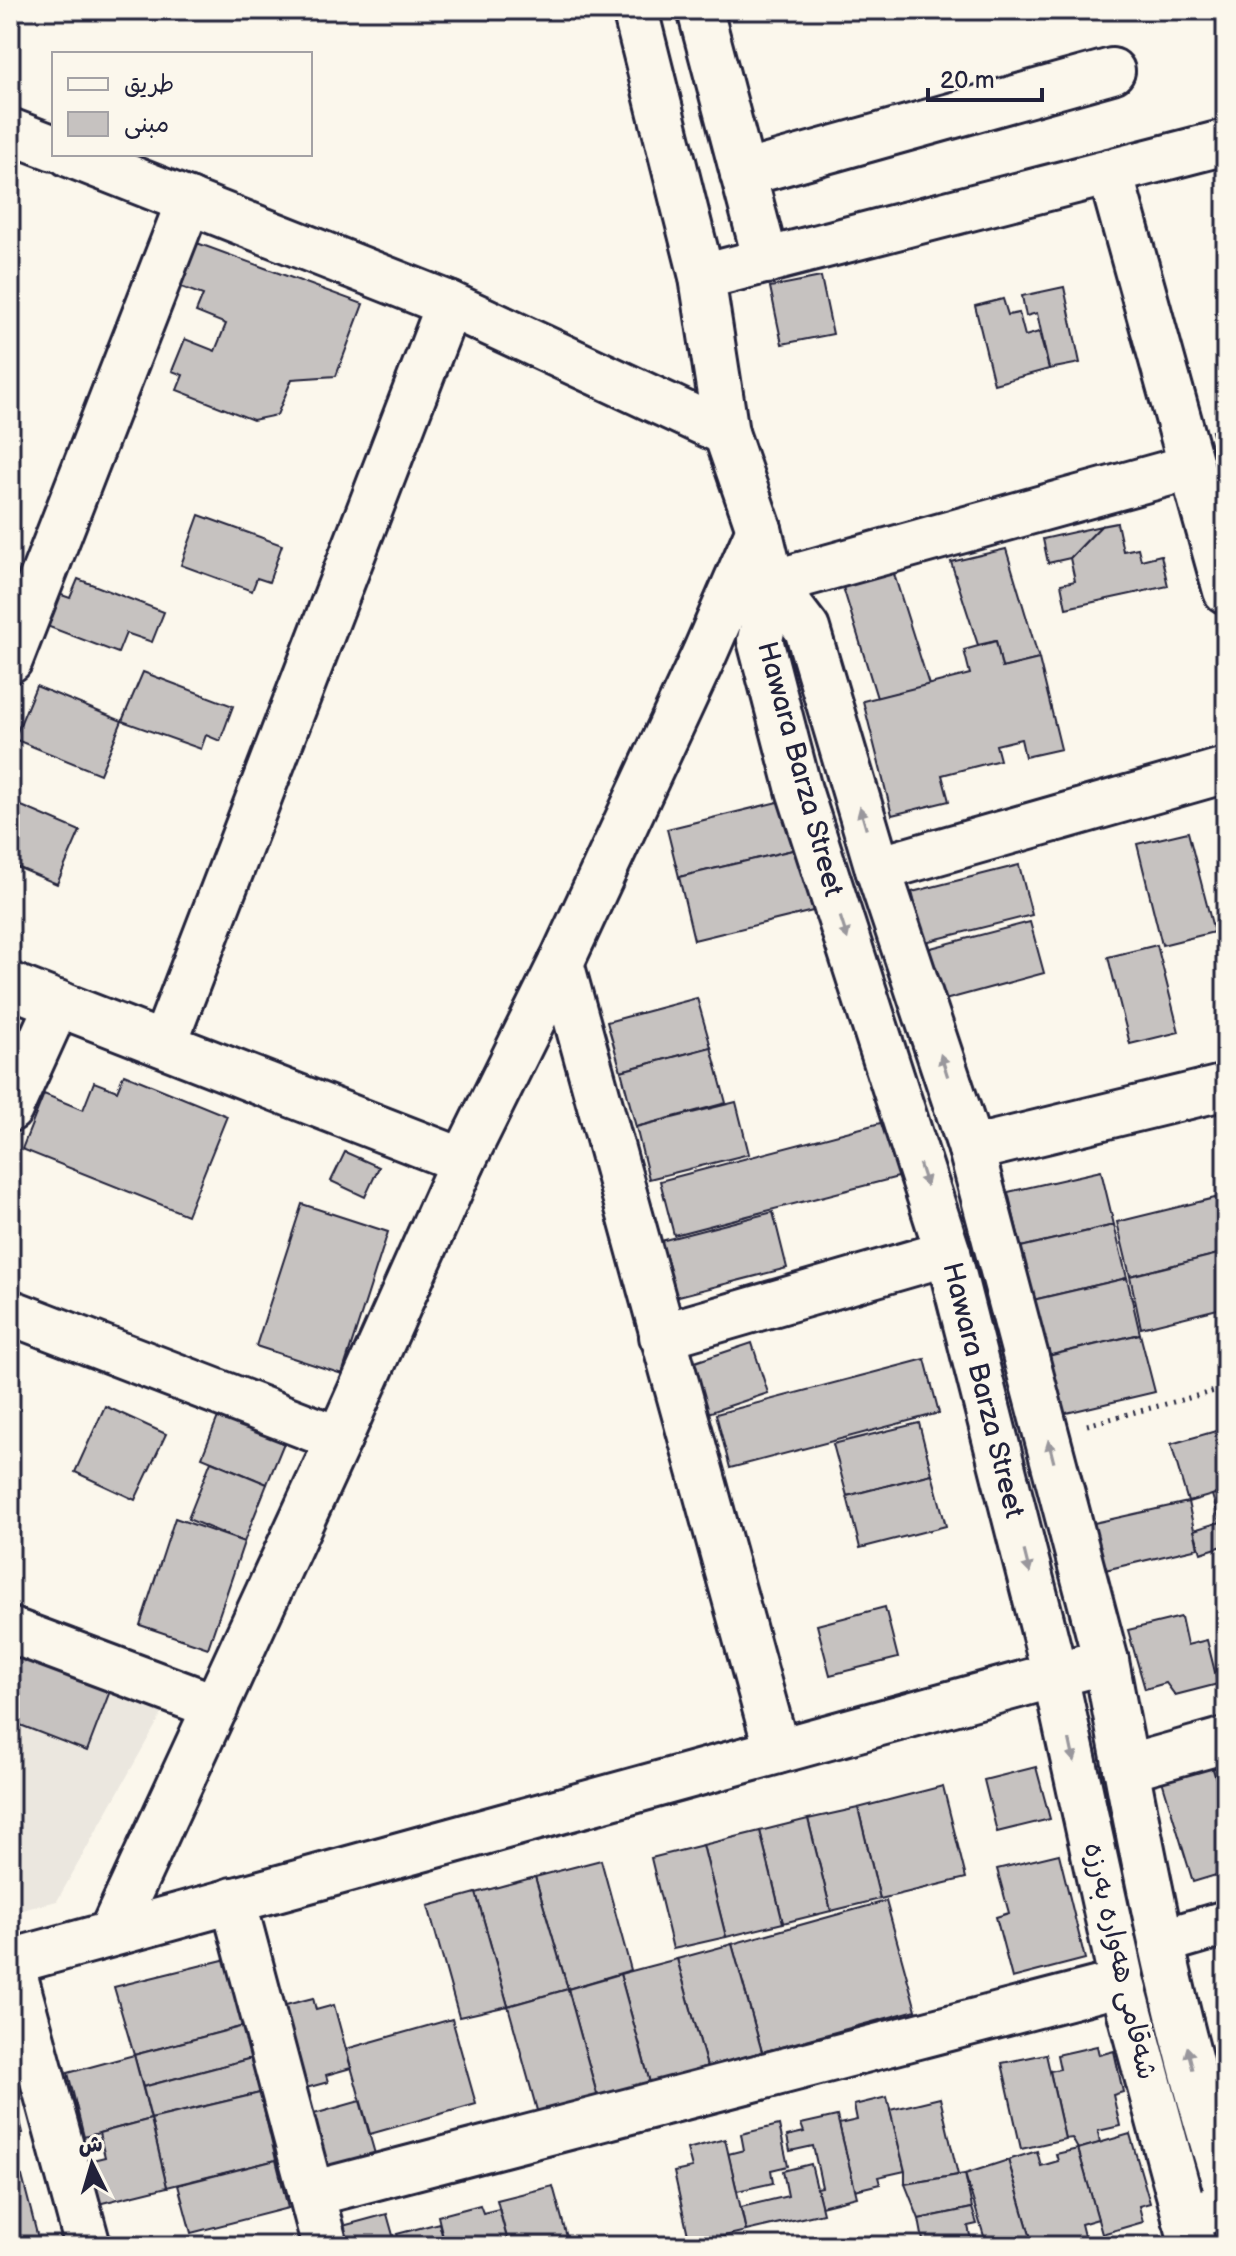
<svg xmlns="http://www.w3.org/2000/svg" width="1236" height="2256" font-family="'Balsamiq Sans','Playpen Sans Arabic',sans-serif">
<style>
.built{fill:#ebe7df}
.building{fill:#c6c2c0;stroke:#22223b;stroke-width:2}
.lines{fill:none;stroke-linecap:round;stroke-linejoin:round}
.minor-casing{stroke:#22223b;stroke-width:50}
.major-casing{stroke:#22223b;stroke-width:50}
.path{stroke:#22223b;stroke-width:5;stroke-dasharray:2 6;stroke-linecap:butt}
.minor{stroke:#fbf7ec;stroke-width:44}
.major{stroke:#fbf7ec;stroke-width:44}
.oneway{fill:#99979c}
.labels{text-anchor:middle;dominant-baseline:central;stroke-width:7;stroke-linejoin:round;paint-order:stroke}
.street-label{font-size:28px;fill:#22223b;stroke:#fbf7ec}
</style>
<rect width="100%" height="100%" fill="#fbf7ec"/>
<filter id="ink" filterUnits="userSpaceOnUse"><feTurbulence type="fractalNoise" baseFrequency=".0125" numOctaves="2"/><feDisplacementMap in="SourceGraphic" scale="16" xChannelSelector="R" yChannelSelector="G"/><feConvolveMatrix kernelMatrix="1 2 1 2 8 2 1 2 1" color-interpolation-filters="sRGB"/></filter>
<g filter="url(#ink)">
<path class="built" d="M10,1654l153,58 -106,189 -47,12z"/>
<g class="building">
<path d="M197,243l166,61 -27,72 -44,3 -15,36 -24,5 -76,-30 6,-15 -11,-4 13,-32 30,12 11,-27 -30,-12 7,-17 -22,-8z"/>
<path d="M821,277l12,57 -51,10 -12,-57z"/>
<path d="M1064,287l16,76 -31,6 -12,-56 -11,3 -4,-20z"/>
<path d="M1003,299l5,16 11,-2 6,23 14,-4 10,37 -55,15 -19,-78z"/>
<path d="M1226,385v30l-6,-29z"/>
<path d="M1226,429v15l-10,2 -4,-15z"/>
<path d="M199,515l83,30 -13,37 -12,-4 -5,13 -71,-26z"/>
<path d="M1117,523l6,28 15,-3 3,12 20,-5 7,31 -102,22 -5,-24 14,-3 -5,-23 31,-32z"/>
<path d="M1101,526l-31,32 -22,5 -5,-24z"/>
<path d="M1006,549l33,110 -37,9 -6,-27 -18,4 -27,-83z"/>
<path d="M893,571l36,114 -52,13 -35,-114z"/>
<path d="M78,579l86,33 -12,30 -26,-9 -8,20 -74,-28 12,-32 14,5z"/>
<path d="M996,641l6,27 37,-9 22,90 -36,8 -4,-18 -25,6 4,15 -58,15 7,26 -57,14 -29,-114 107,-27 -6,-24z"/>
<path d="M143,672l90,34 -13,35 -14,-6 -5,14 -79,-28z"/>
<path d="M36,686l86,35 -22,53 -86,-35z"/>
<path d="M790,799l11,49 -122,29 -12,-48z"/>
<path d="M10,801l70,30 -23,53 -47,-20z"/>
<path d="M1188,832l26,100 -52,13 -25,-101z"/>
<path d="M801,848l16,62 -123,30 -15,-63z"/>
<path d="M1019,865l13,50 -107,27 -13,-50z"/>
<path d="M1030,922l14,51 -103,28 -14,-52z"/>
<path d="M1157,945l22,87 -49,12 -22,-87z"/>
<path d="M697,998l14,49 -90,24 -14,-49z"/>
<path d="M711,1047l15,56 -90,24 -15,-56z"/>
<path d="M124,1074l103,42 -40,99 -165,-66 22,-55 39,16 11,-28 23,9z"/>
<path d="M736,1102l13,52 -100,25 -13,-52z"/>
<path d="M888,1121l14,55 -228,59 -14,-54z"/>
<path d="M345,1152l34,15 -14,30 -34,-16z"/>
<path d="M1101,1171l13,54 -93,22 -13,-55z"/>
<path d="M1219,1197l7,31v24l-96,24 -13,-54z"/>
<path d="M302,1204l86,28 -46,142 -86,-28z"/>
<path d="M773,1212l14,56 -120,31 -14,-56z"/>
<path d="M1114,1225l13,53 -94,22 -12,-53z"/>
<path d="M1226,1252v55l-85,21 -11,-52z"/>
<path d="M1127,1278l13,56 -93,22 -14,-56z"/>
<path d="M1140,1334l15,58 -93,22 -14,-58z"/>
<path d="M752,1343l16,50 -66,22 -16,-50z"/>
<path d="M925,1359l14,54 -209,55 -14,-54z"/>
<path d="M105,1406l61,28 -31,66 -60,-28z"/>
<path d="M222,1407l66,26 -21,51 -65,-27z"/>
<path d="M919,1423l13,51 -85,22 -14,-52z"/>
<path d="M1226,1428v63l-38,11 -17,-58z"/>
<path d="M211,1461l56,23 -23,58 -56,-23z"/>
<path d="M932,1474l14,52 -86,22 -13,-52z"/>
<path d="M1226,1491v50l-14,-46z"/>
<path d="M1188,1502l10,46 -93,22 -11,-47z"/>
<path d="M175,1518l69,24 -36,106 -68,-23z"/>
<path d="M1220,1522l6,23 -25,8 -7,-23z"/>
<path d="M885,1607l13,51 -68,17 -13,-50z"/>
<path d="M1181,1617l6,28 20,-5 11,44 -43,11 -9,-12 -21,6 -17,-59z"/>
<path d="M10,1642l103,41 -26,68 -77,-30z"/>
<path d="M1226,1752v58l-17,-53z"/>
<path d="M1209,1757l17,53v62l-33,10 -33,-108z"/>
<path d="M1036,1767l14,52 -53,13 -13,-52z"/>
<path d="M943,1786l23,92 -86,21 -22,-91z"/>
<path d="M858,1808l22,91 -49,12 -23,-92z"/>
<path d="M808,1819l23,92 -48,12 -23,-92z"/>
<path d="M760,1831l23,92 -57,14 -23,-92z"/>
<path d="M703,1845l23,92 -53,12 -22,-91z"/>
<path d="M1059,1854l26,105 -73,19 -16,-61 13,-4 -12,-44z"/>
<path d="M601,1860l30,110 -63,19 -33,-112z"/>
<path d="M535,1877l33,112 -60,17 -32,-113z"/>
<path d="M476,1893l32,113 -49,11 -31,-111z"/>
<path d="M886,1901l30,109 -154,42 -30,-108z"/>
<path d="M732,1944l30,108 -55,15 -30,-108z"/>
<path d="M227,1959l17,67 -110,29 -20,-68z"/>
<path d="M677,1959l30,108 -57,16 -30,-109z"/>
<path d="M620,1974l30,109 -52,15 -30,-109z"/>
<path d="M568,1989l30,109 -60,16 -30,-108z"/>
<path d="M313,1998l3,12 18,-5 17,63 -25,7 2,7 -22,6 -24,-82z"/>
<path d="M452,2019l24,85 -106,30 -24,-85z"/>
<path d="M244,2026l8,32 -109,29 -9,-32z"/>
<path d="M1097,2046l2,9 15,-4 9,41 -10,3 7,31 -22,5 2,12 -22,6 -6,-11 -7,1 -15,-68 10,-2 -3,-14z"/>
<path d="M1046,2054l19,85 -44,10 -19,-86z"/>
<path d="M134,2055l17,64 -67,18 -16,-64z"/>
<path d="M252,2058l8,35 -109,26 -8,-32z"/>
<path d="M10,2082l13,51 -13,3z"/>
<path d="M260,2093l16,67 -109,27 -16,-68z"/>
<path d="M887,2097l18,74 -27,6 2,7 -25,6 -16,-66 18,-4 -3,-15z"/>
<path d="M940,2098l18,77 -53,9v-13l-15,-61z"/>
<path d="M360,2101l15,53 -54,15 -14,-53z"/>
<path d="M837,2116l20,81 -36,9 -4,-18 5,-1 -9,-41 -23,5 -3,-15 17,-4 -3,-8z"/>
<path d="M151,2119l16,68 -77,19 -10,-43 25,-6 -6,-24z"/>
<path d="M779,2125l9,41 -17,4 2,13 -36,8 -9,-37 16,-4 -3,-16z"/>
<path d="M1130,2134l20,69 -11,3 4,16 -41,12 -24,-85z"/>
<path d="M725,2139l21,92 -56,13 -16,-72 18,-4 -5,-19z"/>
<path d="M1078,2149l20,70 -17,5 5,20 -41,2 -2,-7 -11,3 -24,-82 29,-9 4,15 17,-5 -2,-7z"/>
<path d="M276,2160l12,48 -97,25 -13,-48z"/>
<path d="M1008,2160l24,82 3,4h-48l-22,-72z"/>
<path d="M811,2164l12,49 -77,18 -5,-24 47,-11 -5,-25z"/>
<path d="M965,2174l7,34 -53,11 -14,-35z"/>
<path d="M22,2176l18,70h-30v-67z"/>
<path d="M553,2186l15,55 -20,5h-39l-12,-46z"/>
<path d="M480,2205l3,8 16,-4 10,37h-64l-7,-30z"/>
<path d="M972,2208l5,16 -9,2 4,19 -48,1 -5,-27z"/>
<path d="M387,2214l9,32h-52l-5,-19z"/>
<path d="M439,2223l6,23h-44l-4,-12z"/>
</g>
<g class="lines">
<defs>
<g id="minor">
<path d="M700,10l66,251"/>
<path d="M10,131l44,17"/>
<path d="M69,154l380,150 277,129"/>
<path d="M1110,172l116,419"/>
<path d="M743,174l369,-103"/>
<path d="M702,277l524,-135"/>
<path d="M772,583l-12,57 39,150 149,463 107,422"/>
<path d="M746,590l445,-123"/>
<path d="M10,660l179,-459"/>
<path d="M878,869l348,-99"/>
<path d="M561,963l216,788"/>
<path d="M10,985l453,176"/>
<path d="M164,1044l285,-740"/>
<path d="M10,1109l48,-106"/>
<path d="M971,1149l255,-62"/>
<path d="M10,1312l329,127"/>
<path d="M662,1336l286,-83"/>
<path d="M10,1630l206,77"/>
<path d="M1126,1768l100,-28"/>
<path d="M233,1900l92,346"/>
<path d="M111,1933l228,-494 124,-278 98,-198 143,-308 55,-126"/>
<path d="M1161,1942l65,-19"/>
<path d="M10,1962l1096,-301 -135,-512 -93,-280 -71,-240 -35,-46 -13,-54 -33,-96 -24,-156 -67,-267"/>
<path d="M11,1962l77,284"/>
<path d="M311,2194l811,-211"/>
<path d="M1185,2218l41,-13"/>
</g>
<g id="major">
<path d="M1106,1661c33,177 65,354 120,525"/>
<path d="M1055,1675l67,308 71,263"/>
</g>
</defs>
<use href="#minor" class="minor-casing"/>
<use href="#major" class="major-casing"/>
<path class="path" d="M1087,1425l139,-37"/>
<use href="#minor" class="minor"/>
<use href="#major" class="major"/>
</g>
<defs><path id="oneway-solid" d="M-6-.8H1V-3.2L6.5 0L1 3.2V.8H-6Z" transform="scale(2)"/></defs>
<g class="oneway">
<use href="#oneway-solid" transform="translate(863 818) rotate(-106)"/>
<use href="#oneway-solid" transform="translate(844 928) rotate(72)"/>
<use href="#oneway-solid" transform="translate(944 1065) rotate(-108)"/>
<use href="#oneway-solid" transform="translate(923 1175) rotate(72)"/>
<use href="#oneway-solid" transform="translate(1051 1451) rotate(-104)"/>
<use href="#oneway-solid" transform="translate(1027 1562) rotate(76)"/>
<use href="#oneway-solid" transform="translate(1072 1751) rotate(78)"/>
<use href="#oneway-solid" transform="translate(1190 2058) rotate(-104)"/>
</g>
</g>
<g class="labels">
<g class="street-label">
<text transform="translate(800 769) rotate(75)">Hawara Barza Street</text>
<text transform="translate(983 1390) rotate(76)">Hawara Barza Street</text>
<text transform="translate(1120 1961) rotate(77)">شەقامی هەوارە بەرزە</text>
</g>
</g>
<rect width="1236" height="2256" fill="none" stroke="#fbf7ec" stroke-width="40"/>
<rect x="20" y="20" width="1196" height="2216" fill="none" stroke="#22223b" stroke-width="3" filter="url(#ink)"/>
<rect x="52" y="52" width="260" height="104" fill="#fbf7ec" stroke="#a4a2a5" stroke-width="2"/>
<rect x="68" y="78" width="40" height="12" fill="#fbf7ec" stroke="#a4a2a5" stroke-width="2"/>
<text x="124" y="92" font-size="24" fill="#22223b">طريق</text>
<rect x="68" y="112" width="40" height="24" fill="#c6c2c0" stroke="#a4a2a5" stroke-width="2"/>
<text x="124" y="132" font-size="24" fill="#22223b">مبنى</text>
<g transform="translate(92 2164) rotate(355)" stroke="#fbf7ec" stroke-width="6" paint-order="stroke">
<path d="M0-6L14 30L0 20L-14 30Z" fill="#22223b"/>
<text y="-12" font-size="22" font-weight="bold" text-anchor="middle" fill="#22223b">ش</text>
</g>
<path d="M928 88v12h114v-12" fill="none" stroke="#22223b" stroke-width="4"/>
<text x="940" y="88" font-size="24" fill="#22223b" stroke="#fbf7ec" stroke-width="6" paint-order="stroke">20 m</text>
</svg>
